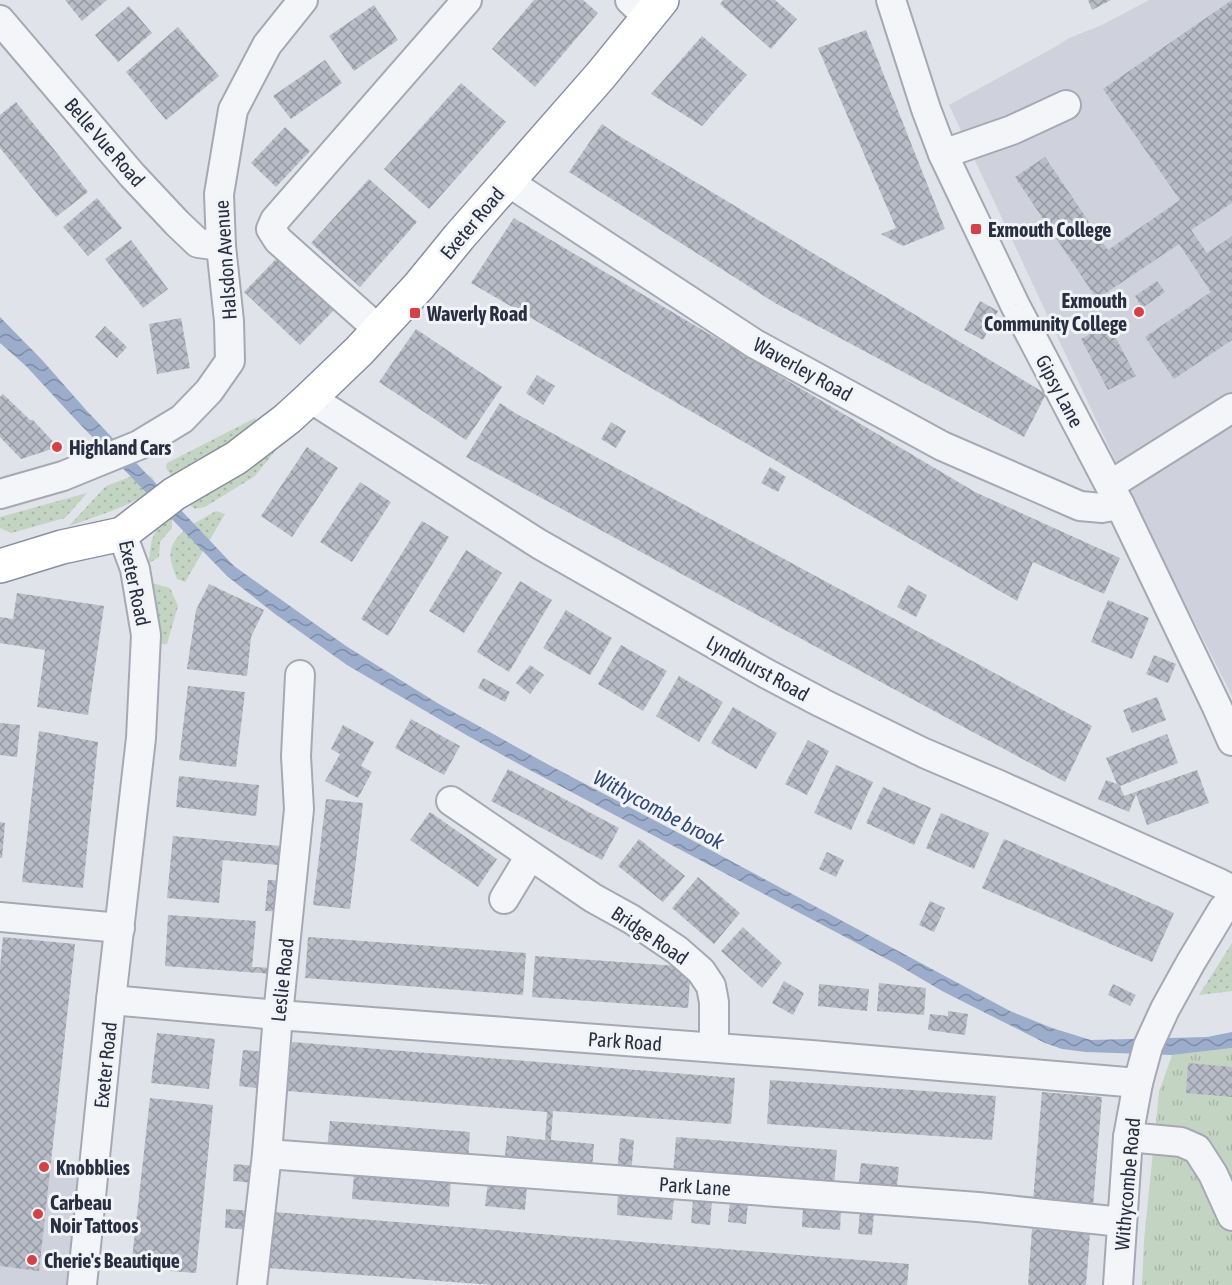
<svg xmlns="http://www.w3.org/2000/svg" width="1232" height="1285" font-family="'Asap Condensed',sans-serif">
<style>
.built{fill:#cfd2dc}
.grass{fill:url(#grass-dots)}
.park{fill:url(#park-tufts)}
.water{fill:url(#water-waves)}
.building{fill:url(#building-cross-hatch)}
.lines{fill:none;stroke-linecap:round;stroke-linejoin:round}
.minor-casing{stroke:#a6a9b4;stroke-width:32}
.highway-casing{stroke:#888fa1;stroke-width:36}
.minor{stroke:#f4f5f8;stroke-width:28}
.highway{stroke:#fff;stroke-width:33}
.poi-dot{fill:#d34247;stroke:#f1f3f7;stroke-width:2}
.labels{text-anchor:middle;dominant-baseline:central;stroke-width:6;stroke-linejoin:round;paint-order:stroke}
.street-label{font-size:20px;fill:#292f42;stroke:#f1f3f7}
.poi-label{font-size:20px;font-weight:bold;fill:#292f42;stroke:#f1f3f7;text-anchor:start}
.water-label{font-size:21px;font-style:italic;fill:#314978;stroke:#f1f3f7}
</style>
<defs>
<pattern id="grass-dots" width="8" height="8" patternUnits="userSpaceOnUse" patternTransform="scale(1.5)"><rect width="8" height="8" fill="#c4d4c2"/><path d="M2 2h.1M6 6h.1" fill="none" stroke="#a8b6a8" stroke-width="1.8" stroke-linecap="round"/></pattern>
<pattern id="park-tufts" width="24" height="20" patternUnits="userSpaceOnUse" patternTransform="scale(1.5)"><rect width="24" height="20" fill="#c4d4c2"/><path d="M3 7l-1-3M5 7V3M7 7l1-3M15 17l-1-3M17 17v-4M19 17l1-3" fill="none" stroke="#a8b6a8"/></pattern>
<pattern id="water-waves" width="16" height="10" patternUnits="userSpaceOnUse" patternTransform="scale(1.5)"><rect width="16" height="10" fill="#9badcb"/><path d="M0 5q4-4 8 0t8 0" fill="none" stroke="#7e8da6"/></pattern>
<pattern id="building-cross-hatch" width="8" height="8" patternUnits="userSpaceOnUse" patternTransform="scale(1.5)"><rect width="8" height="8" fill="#b8bcc7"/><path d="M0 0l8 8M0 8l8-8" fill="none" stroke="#9699a3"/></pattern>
</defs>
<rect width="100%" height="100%" fill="#e1e3ea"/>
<g class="built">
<path d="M1149,0h83v696l-89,-176 -194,-415 106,-58 14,-9 33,-13z"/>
<path d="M0,1155l79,7 -13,123h-66z"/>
</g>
<g class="grass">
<path d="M255,418l5,6 -87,55 -7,-11 1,-5z"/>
<path d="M284,440l-29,36 -50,31 -10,2 -5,-4 38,-24z"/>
<path d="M143,472l9,5 6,10c-24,18 -61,29 -89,39l37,-40z"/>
<path d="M87,493l-22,25 -54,15 -11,-5v-11z"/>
<path d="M216,511l9,3 -40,68 -8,-3c-2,-6 -5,-12 -6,-18 -5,-27 27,-39 45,-50z"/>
<path d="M172,514v14l-12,14 -1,15 -10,6c2,-25 3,-32 23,-49z"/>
<path d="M152,583l18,5 8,18 -11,38h-6z"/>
<path d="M1232,943v48l-33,4z"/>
</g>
<path class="park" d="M1232,1048v237h-90l2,-45 15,-148 13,-37z"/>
<path class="water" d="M0,317l43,44 44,50 147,155 112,80 93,58 110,61 141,74 320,172 42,17 39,12 116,-3 25,-5v16l-60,7 -86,-3 -24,-3 -17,-6 -103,-52 -44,-26 -372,-197 -58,-32 -121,-71 -72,-51 -48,-38 -153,-158 -48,-52 -26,-23z"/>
<g class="building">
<path d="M65,0h42l-25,21z"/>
<path d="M534,0h49l15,13 -63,74 -43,-38z"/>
<path d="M723,0h52l22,19 -26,30 -51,-45z"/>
<path d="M1088,0h23l-19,10z"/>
<path d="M1232,0v203l-41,27 16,23 25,-17v104l-58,39 -29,-42 66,-45 -32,-48 -82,55 -82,-122 30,-20 63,93 72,-50 -77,-111z"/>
<path d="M374,5l24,35 -44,31 -25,-35z"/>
<path d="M129,6l23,27 -34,29 -23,-27z"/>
<path d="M178,27l41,49 -53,44 -40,-48z"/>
<path d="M866,30l79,199 -42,17 -22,-12 15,-6 -78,-180z"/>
<path d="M702,36l45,39 -45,51 -51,-32z"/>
<path d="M325,60l17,23 -51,36 -18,-23z"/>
<path d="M461,83l45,39 -77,87 -45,-40z"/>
<path d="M16,102l72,90 -32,25 -56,-69v-33z"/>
<path d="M602,124l14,10 430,260 -22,43 -249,-134 -206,-131z"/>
<path d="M285,127l25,24 -34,36 -25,-24z"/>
<path d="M369,179l48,43 -57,65 -49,-44z"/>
<path d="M97,198l25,30 -34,28 -25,-29z"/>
<path d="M514,218l461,274 145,66 -16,36 -71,-32 -16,39 -546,-318z"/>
<path d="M131,240l37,49 -25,19 -38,-49z"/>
<path d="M280,255l55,54 -35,36 -56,-53z"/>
<path d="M1157,281l8,11 -23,16 -7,-12z"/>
<path d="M980,301l18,10 -15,29 -19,-10z"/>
<path d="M181,318l9,50 -33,6 -8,-50z"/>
<path d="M1109,325l27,51 -28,14 -27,-51z"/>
<path d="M105,326l22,21 -10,11 -22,-21z"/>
<path d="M416,329l86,58 -36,53 -87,-58z"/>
<path d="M537,375l18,11 -12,19 -17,-12z"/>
<path d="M3,394l27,26h3l25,27 -37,12 -21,-22v-40z"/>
<path d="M500,403l15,10 577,313 -27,56 -599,-325z"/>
<path d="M611,422l15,9 -10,17 -15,-9z"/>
<path d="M307,447l31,21 -46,69 -31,-21z"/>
<path d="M770,467l16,10 -8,15 -17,-9z"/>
<path d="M360,482l31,20 -39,60 -32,-20z"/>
<path d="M422,521l27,16 -61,99 -27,-17z"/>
<path d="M466,550l36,23 -38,60 -35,-22z"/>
<path d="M520,581l32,19 -43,72 -32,-20z"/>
<path d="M209,584l55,26 -13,27 -4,39 -60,-7 9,-59z"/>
<path d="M908,585l19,10 -11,22 -19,-10z"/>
<path d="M17,593l87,13 -16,109 -51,-8 8,-57 -45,-7v-26l13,2z"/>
<path d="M1108,600l41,18 -17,41 -41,-17z"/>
<path d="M566,610l46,28 -22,37 -47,-27z"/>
<path d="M621,645l46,26 -24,40 -45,-27z"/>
<path d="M1154,655l22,9 -8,19 -22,-9z"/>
<path d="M530,665l14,10 -14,19 -14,-11z"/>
<path d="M679,676l44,26 -24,40 -43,-26z"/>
<path d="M483,678l27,14 -5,10 -27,-14z"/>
<path d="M188,686l57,6 -9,75 -57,-7z"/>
<path d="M1157,697l9,23 -34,13 -9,-23z"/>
<path d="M733,707l44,26 -21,36 -45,-26z"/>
<path d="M411,719l49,27 -16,29 -49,-27z"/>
<path d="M0,723l20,2 -3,32 -17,-2z"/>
<path d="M343,725l31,17 -13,24 11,6 -14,26 -33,-17 15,-27 -9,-5z"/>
<path d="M39,731l59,11 -15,146 -61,-6z"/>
<path d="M1167,734l11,29 -58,23 4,10 73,-26 12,33 -62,22 -11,-31 -7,18 -31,-13 8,-19 11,4 -11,-26z"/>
<path d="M808,740l21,11 -22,44 -22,-11z"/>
<path d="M836,765l37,17 -22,48 -37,-17z"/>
<path d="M508,769l111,59 -17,32 -111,-59z"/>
<path d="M179,776l80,9 -3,31 -80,-9z"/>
<path d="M883,787l48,21 -17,37 -48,-22z"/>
<path d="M326,799l37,4 -13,106 -37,-4z"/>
<path d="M430,812l67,47 -19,28 -68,-47z"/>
<path d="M941,813l48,20 -15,36 -48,-21z"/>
<path d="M0,822l5,1 -3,35h-2z"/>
<path d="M173,836l118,11 -2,19 -66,-6 -4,43 -52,-5z"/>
<path d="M639,839l46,37 -22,26 -45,-36z"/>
<path d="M1004,839l170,74 -22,49 -170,-74z"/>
<path d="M827,852l17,8 -8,17 -17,-8z"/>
<path d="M698,877l42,36 -26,31 -42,-36z"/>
<path d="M268,880l19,1 -2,31 -20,-1z"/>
<path d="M930,901l15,7 -11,24 -15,-7z"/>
<path d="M168,915l88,6 -4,46 22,1v6l-109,-8z"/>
<path d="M743,927l39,36 -20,25 -41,-37z"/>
<path d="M3,937l72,7 -36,327 -39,-5v-299z"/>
<path d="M308,937l218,16 -3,42 -218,-17z"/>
<path d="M535,956l156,11 -3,41 -156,-11z"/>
<path d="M784,981l20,12 -11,22 -21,-12z"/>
<path d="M879,983l47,5 -2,27 -47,-4z"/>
<path d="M819,984l50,5 -2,22 -49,-5z"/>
<path d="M1113,984l23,11 -6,11 -22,-11z"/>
<path d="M948,1011l20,3 -3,21 -37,-5 2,-16 18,2z"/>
<path d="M157,1033l58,6 -6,50 -58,-6z"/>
<path d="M292,1042l443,36 -4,46 -178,-13 -2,29 43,4 -2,27 -88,-7 3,-28 38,4 2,-28 -260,-21z"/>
<path d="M243,1050l25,2 -3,37 -26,-3z"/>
<path d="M1188,1063l44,4v30l-46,-4z"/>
<path d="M770,1080l226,16 -4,44 -225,-16z"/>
<path d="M1042,1092l60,5 -9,109 -60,-5z"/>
<path d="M150,1098l63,7 -17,168 -65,-5z"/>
<path d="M330,1121l140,11 -2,29 -141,-12z"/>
<path d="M676,1137l161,13 -3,36 -161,-12z"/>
<path d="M620,1138l14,2 -3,34 -14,-1z"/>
<path d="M861,1163l38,4 -3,28 -38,-4z"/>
<path d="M234,1164l22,2 -2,17 -21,-2z"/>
<path d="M354,1173l97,7 -2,27 -97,-8z"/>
<path d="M488,1182l39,4 -2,24 -40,-4z"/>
<path d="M618,1193l56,4 -2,23 -55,-5z"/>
<path d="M693,1199l19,1 -2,25 -19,-2z"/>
<path d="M730,1201l18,2 -2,21 -18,-2z"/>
<path d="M803,1207l38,3 -1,20 -38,-3z"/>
<path d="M226,1209l25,2 -2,19 -24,-2z"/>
<path d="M860,1211l14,2 -2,22 -14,-1z"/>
<path d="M274,1212l635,52 -2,21h-414l-225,-17z"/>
<path d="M1032,1229l58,4 -4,52h-58z"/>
</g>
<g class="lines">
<defs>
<g id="minor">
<path d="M630,0l18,17"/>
<path d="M891,0l35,109 17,45 72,151 105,200 97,202 15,34"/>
<path d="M0,20l132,155 45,48 21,20 23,3"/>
<path d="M943,154l69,-24 54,-25"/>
<path d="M507,181l248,163 187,102 138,60 22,2 18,-3"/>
<path d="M379,330l-101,-90 -7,-11 4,-9 192,-220"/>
<path d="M310,398l229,146 228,130 55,29 102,50 75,32 220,98 13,7"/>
<path d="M1110,485l122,-77"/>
<path d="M0,494l63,-18 76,-31 43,-26 27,-28 21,-30 -1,-40 -8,-75 -2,-52 14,-84 34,-65 36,-45"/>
<path d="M451,801l142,97 38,21 46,31 24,21 10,15 3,16v45"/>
<path d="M504,899l26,-43"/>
<path d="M0,917l120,11"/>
<path d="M111,1000l167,15 533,40 327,28"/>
<path d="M1128,1137l53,5 16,7 16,25 19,42"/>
<path d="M267,1154l711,53 144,15"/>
<path d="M82,1285l29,-285 30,-262 5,-103 -11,-66 -13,-35"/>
<path d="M252,1285l15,-131 11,-139 21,-206 -3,-53 4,-81"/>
<path d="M1118,1285l10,-148 10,-54 10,-37 17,-37 26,-47 32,-53 9,-9"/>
</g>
<path id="highway" d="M0,566l62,-19 60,-13 52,-40 62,-36 51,-39 23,-21 49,-47 60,-65 40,-49 142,-162 61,-75"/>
</defs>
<use href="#minor" class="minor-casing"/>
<use href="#highway" class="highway-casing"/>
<use href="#minor" class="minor"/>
<use href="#highway" class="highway"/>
</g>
<g class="poi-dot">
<rect x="970" y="223" width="12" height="12" rx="3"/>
<circle cx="1139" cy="312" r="6"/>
<rect x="409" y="307" width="12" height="12" rx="3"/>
<circle cx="57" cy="447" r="6"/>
<circle cx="44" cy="1167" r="6"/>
<circle cx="38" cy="1214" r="6"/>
<circle cx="32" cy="1260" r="6"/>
</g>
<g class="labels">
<g class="street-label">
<text transform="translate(105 142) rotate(49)">Belle Vue Road</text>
<text transform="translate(472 223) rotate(-50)">Exeter Road</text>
<text transform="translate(225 260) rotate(-94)">Halsdon Avenue</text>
<text transform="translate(803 369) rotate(29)">Waverley Road</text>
<text transform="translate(1060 391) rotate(62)">Gipsy Lane</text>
<text transform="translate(135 583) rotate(78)">Exeter Road</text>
<text transform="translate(758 668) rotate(29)">Lyndhurst Road</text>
<text transform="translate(650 935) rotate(34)">Bridge Road</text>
<text transform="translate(282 980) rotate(-84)">Leslie Road</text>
<text transform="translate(625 1041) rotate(4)">Park Road</text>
<text transform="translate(105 1065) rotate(-84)">Exeter Road</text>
<text transform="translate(1127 1184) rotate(-85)">Withycombe Road</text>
<text transform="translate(695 1186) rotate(4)">Park Lane</text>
</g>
<g class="poi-label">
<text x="988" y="229">Exmouth College</text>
<text x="1127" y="300" text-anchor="end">Exmouth<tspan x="1127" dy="23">Community College</tspan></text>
<text x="427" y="313">Waverly Road</text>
<text x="69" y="447">Highland Cars</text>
<text x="56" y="1167">Knobblies</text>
<text x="50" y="1202">Carbeau<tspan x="50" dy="23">Noir Tattoos</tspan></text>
<text x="44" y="1260">Cherie's Beautique</text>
</g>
<g class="water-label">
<text transform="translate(659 809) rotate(28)">Withycombe brook</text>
</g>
</g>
</svg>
